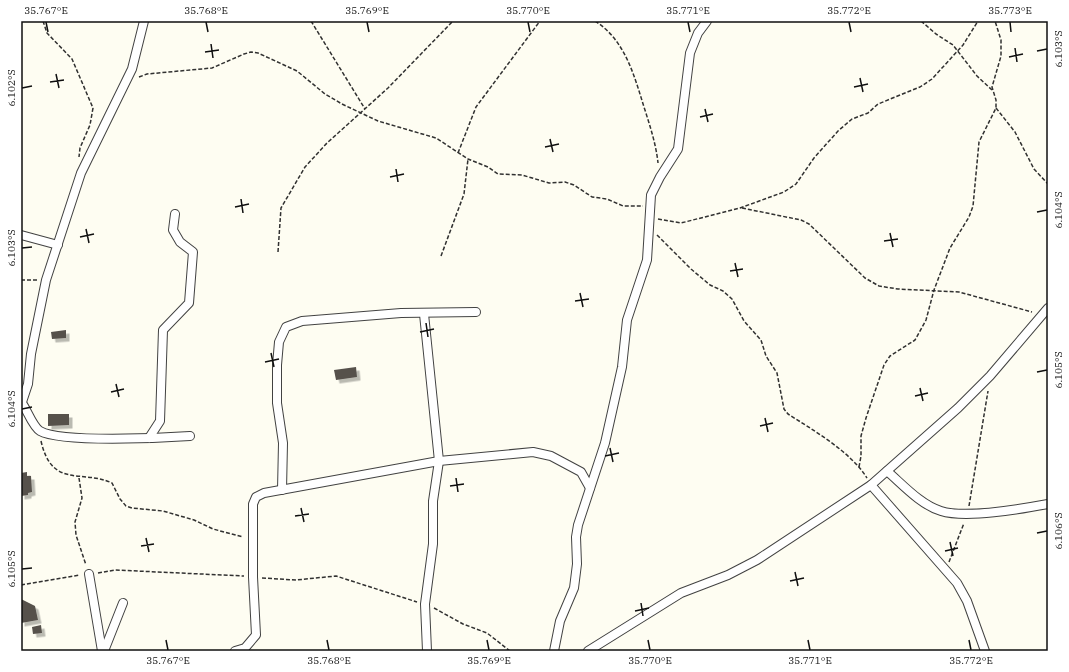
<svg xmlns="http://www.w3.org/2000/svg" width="1069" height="672" font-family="'IBM Plex Serif',serif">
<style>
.building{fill:#56514c;filter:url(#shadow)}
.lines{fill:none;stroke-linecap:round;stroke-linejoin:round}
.minor-casing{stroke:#424242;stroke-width:10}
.path{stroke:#313131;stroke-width:1.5;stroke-dasharray:4 2;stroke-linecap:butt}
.minor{stroke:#fff;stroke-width:8}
.ticks{fill:none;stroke:#0f0f0f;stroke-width:1.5}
.neatline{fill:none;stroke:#0f0f0f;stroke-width:1.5}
.ticks-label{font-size:10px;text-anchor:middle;fill:#0f0f0f}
</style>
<defs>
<filter id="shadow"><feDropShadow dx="3.5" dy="3.5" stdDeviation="0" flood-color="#0004"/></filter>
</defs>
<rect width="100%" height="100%" fill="#fefdf2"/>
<g class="building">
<path d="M66,330v8l-14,1 -1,-7z"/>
<path d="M356,367l1,10 -21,3 -2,-10z"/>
<path d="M48,414h21v11l-21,1z"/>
<path d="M27,472v4h4l1,16 -4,1v2l-7,1v-23z"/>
<path d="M21,599l14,7 3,14 -17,3z"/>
<path d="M41,625l1,8 -9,1 -1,-7z"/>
</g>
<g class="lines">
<defs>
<g id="minor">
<path d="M21,235l37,10"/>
<path d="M424,314l15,147 -6,40v43l-8,60 2,47"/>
<path d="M22,403c5,7 11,24 18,28 21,12 122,7 150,5"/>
<path d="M21,405l7,-21 3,-30 15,-74 35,-107 51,-104 12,-48"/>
<path d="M149,438l11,-17 3,-91 26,-27 4,-51 -13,-10 -7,-12 2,-16"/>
<path d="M887,471c16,14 34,34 54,40 25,8 80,-2 107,-7"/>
<path d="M871,485l86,98 10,18 18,50"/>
<path d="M282,490l1,-47 -6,-40v-38l2,-23 7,-15 16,-6 99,-8 75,-1"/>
<path d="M89,574l13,77"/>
<path d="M104,651l19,-48"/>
<path d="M235,651l10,-3 11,-13 -3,-58v-73l3,-7 8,-4 175,-32 94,-9 18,4 30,16 9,16"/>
<path d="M554,651l6,-30 14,-33 3,-24 -1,-27 2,-12 27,-82 17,-76 5,-47 20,-60 4,-65 9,-18 18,-28 12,-96 8,-20 9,-12"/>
<path d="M588,651l93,-58 47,-18 29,-15 114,-75 87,-77 32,-32 58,-68"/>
</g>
</defs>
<use href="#minor" class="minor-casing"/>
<g class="path">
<path d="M43,21l4,12 25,26 21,49 -3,17 -10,23 -1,9"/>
<path d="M311,21l54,88"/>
<path d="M595,21c30,19 39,54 49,86 6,19 12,37 14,56"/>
<path d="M921,21l15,13 17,11 24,31 15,14"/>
<path d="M139,77l8,-3 65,-6 32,-14 7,-2 7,1 39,18 28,23 17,10 36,17 58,17 32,21 20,8 10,7 24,1 27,8 16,-1 9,3 18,12 15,2 16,7h20"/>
<path d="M996,108l19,24 19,37 14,15"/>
<path d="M458,153l18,-46 64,-86"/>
<path d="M742,208l59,12 8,4 56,54 14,8 19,3 61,3 73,20"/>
<path d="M658,219l23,4 59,-15 44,-16 12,-8 18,-26 24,-27 14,-12 16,-6 10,-9 42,-17 12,-8 31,-34 15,-24"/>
<path d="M657,235l34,34 19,16 13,6 9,8 12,22 17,19 5,16 11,17 7,36 4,5c25,16 63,38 79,64"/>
<path d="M278,252l3,-44 24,-41 22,-24 61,-55 65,-67"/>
<path d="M441,256l23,-62 4,-35"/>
<path d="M21,280h16"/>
<path d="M41,441c11,48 40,28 71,42l8,16 6,7 6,2 31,3 31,9 19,9 30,8"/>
<path d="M859,467l2,-11v-20l5,-18 18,-53 6,-9 25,-16 11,-20 8,-30 16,-42 19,-31 4,-11 6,-64 17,-34v-8l-4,-13 9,-31v-16l-6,-19"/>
<path d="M79,478l3,20 -7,24 1,13 10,30"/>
<path d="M969,506l19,-115"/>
<path d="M949,562l15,-39"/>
<path d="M98,573l17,-3 129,6"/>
<path d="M262,578l34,2 40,-4 81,26"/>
<path d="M21,585l59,-10"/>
<path d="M434,608l29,16 24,9 23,18"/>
</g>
<use href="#minor" class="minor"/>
</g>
<path class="ticks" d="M46,22l2,10M206,22l2,10M367,22l2,10M528,22l2,10M688,22l2,10M849,22l2,10M1010,22l1,10M211,44l2,14M1015,48l2,14M1037,51l10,-2M205,52l14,-2M1009,57l14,-3M56,74l3,14M860,78l3,14M50,82l14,-2M854,87l14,-3M22,88l10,-2M705,109l3,13M700,117l13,-3M550,139l3,13M545,147l14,-3M396,169l2,13M390,177l14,-3M241,199l2,14M235,207l14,-3M1037,212l10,-2M86,229l3,14M890,233l3,14M80,237l14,-3M884,241l14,-2M22,248l10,-1M735,263l3,14M730,271l13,-2M580,293l3,14M575,301l14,-2M426,323l2,14M420,332l14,-3M271,353l3,14M265,362l14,-3M1037,372l10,-2M116,384l3,13M920,388l3,13M111,392l13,-3M915,396l13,-3M22,409l10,-2M765,418l3,14M760,426l13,-3M610,448l3,14M605,456l14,-3M456,478l2,14M450,486l14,-2M301,508l3,14M295,516l14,-2M1037,533l10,-2M146,538l3,14M950,542l3,14M141,546l13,-2M945,551l13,-3M22,569l10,-1M795,572l3,14M790,581l14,-3M641,603l2,13M635,611l14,-3M166,640l2,10M327,640l2,10M487,640l2,10M648,640l2,10M808,640l2,10M969,640l2,10"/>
<rect width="1069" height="672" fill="none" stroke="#ffffff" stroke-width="44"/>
<rect x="22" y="22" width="1025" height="628" class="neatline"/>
<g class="ticks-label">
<text x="46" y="14">35.767°E</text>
<text x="206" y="14">35.768°E</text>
<text x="367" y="14">35.769°E</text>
<text x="528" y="14">35.770°E</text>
<text x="688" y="14">35.771°E</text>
<text x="849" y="14">35.772°E</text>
<text x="1010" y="14">35.773°E</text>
<text transform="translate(1058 49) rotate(-90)" y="4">6.103°S</text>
<text transform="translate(11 88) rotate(-90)" y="4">6.102°S</text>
<text transform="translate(1058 210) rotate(-90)" y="4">6.104°S</text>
<text transform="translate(11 248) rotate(-90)" y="4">6.103°S</text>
<text transform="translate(1058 370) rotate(-90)" y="4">6.105°S</text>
<text transform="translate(11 409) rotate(-90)" y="4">6.104°S</text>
<text transform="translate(1058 531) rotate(-90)" y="4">6.106°S</text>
<text transform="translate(11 569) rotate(-90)" y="4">6.105°S</text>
<text x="168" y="664">35.767°E</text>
<text x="329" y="664">35.768°E</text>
<text x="489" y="664">35.769°E</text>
<text x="650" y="664">35.770°E</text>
<text x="810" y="664">35.771°E</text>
<text x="971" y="664">35.772°E</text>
</g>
</svg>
